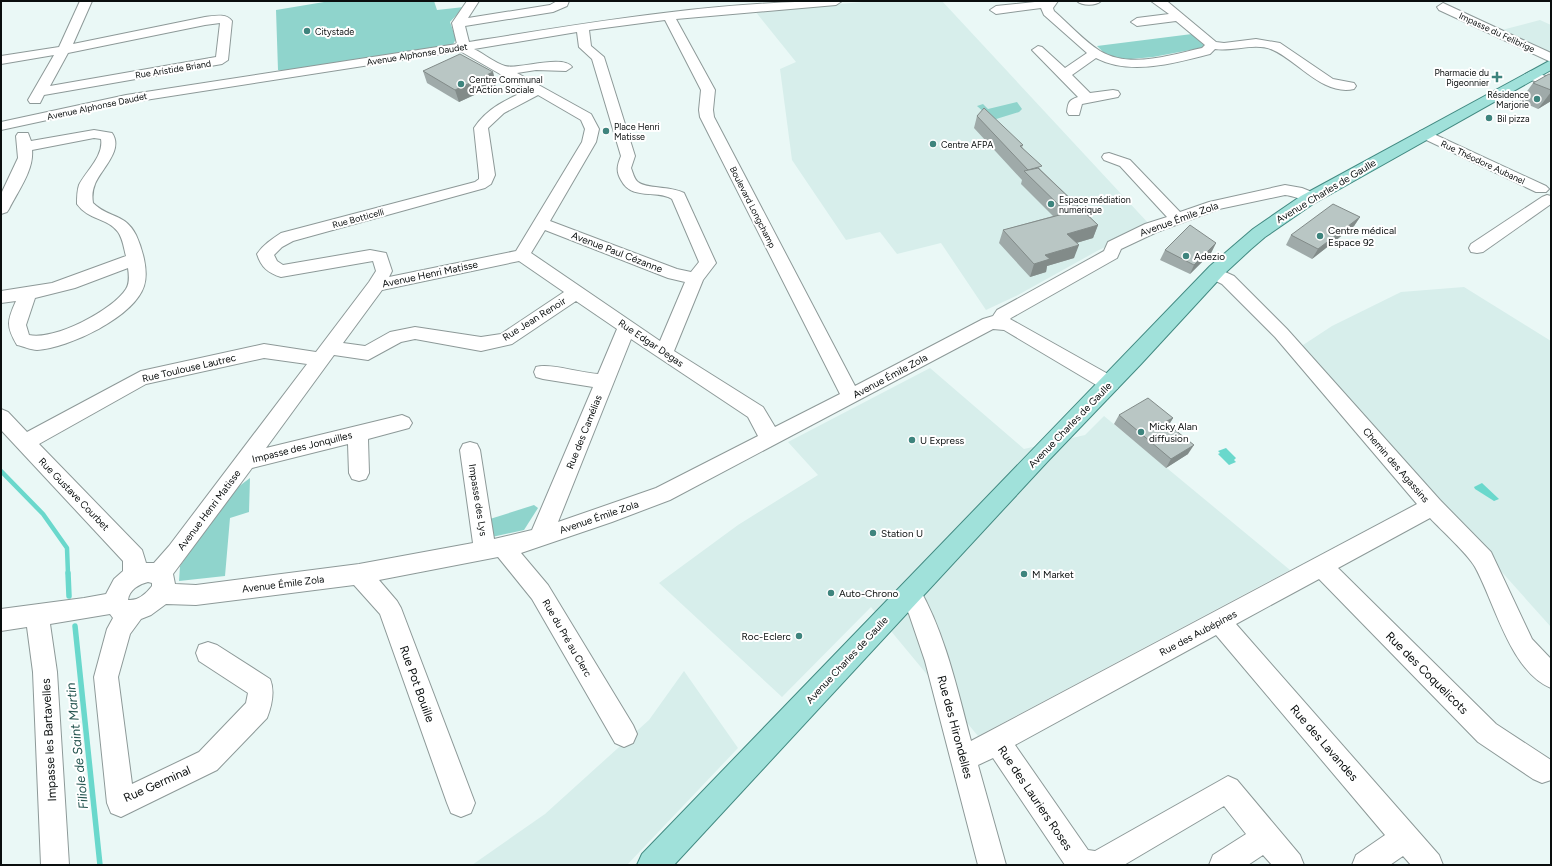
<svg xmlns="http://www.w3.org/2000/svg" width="1552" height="866" font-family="Figtree,sans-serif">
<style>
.built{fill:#d7eeeb}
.green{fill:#8fd4cc}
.water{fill:#6ad8cc}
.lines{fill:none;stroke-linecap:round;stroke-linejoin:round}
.stream-far1{stroke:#6ad8cc;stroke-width:4.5}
.stream{stroke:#6ad8cc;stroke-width:5.5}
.minor-casing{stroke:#8d9998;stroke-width:2}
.major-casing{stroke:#428a82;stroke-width:2}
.minor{fill:#fff;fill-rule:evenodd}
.major{fill:#a0e1da;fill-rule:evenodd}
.wall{fill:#9faaa9}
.shaded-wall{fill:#828b89}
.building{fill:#b9c6c4;stroke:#828b89}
.poi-dot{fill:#3e847d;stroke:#fff;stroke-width:1.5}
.labels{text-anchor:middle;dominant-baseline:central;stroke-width:4;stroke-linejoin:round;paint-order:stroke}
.far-poi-label{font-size:9px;fill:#0a0e0e;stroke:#fff;text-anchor:start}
.far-street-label{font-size:9px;fill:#0a0e0e;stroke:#fff}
.street-label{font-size:10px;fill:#0a0e0e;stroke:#fff}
.poi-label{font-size:10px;fill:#0a0e0e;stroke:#fff;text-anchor:start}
.near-street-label{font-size:12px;fill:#0a0e0e;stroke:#fff}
.near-water-label{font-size:13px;font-style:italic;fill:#255550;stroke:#fff}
</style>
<rect width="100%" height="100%" fill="#eaf8f6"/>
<g class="built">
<path d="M875,1h67l208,224 -53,26 -79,44 -32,15 -45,-67 -44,11 -17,-22 -34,8 -54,-80 -12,-91 16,-7 -41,-51z"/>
<path d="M1540,20l11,5v30l-53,-24z"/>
<path d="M1464,287l87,54v286l-251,-280 32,-21 69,-34z"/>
<path d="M930,368l94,81 61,-14 19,-19 186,154 -312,166 -107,-129 -89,90 -123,-114 79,-58 80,-50 -30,-33z"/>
<path d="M684,671l54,77 -111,117h-155l73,-51 104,-94z"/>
</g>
<g class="green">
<path d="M330,1h104l3,9 27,-3 -14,15 6,17 -4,7 -167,26 -7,-2 -2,-60z"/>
<path d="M1192,34l14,13 -53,10 -33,3 -14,-5 -9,-9z"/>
<path d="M1017,102l5,7 -3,3 -26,8 -16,-14 6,-2 5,5z"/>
<path d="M250,478l-1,34 -19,6 -5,58 -46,5 1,-15 13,-19 41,-57z"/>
<path d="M534,505l4,3 -14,22 -32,7 -2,-18z"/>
</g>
<g class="water">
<path d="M1226,448l10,10 -2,2 2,2 -7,3 -11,-11 2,-1 -2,-2z"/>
<path d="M1482,483l17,16 -5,2 -19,-12 -1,-2z"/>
</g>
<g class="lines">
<path class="stream-far1" d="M1,471l42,43 24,34 1,26"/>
<g class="stream">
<path d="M68,573l1,23"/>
<path d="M75,626l25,239"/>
</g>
<defs>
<g id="minor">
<path d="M80,1h12l-19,43 132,-27c9,-1 21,-4 27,4l-4,39 -6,4 -178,31 -4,8h-10l-2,-3 26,-45 -53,9v-8l58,-9zM220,23l-4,34 -166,29 18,-33 137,-28z"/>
<path d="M467,1h12l-11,17 82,-13 7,-4h12l-2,5 -14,6 -88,14 4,16c124,-20 248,-41 373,-41l-6,4 -160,14 39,71 -2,20 1,7 141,269 128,-67 10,-3 4,-6 107,-59 4,-9 37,-18 22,-7 -47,-51 -16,-6 -2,-3 2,-3 5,-1 21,7 50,52 29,-10 76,-17 17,3 15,6 3,3 -3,3c-10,3 -21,-4 -32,-5l-66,14 -62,23 -36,17 -4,9 -106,60 -1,1 107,60 3,5 -3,5 -7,2 -7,-2 -99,-59 -11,-1 -323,171 -58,22 -91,31 27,32 85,140 4,9 -4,9 -9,4 -9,-4 -83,-144 -34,-42 -119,23 18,21 4,7 74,195 -4,10 -10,4 -10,-4 -4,-10 -67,-189 -26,-29 -158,20 -30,-1 -15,11 -10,4 -11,15 -12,43 14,107 67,-32 47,-49 2,-10 -49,-32 -3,-8 3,-8 9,-3 9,3 53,34c5,12 2,26 -3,39l-50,52 -96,47 -10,-4 -4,-10 -13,-126 13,-48 6,-11 -3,-4 -60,10 7,48 12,193h-28l-8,-193 -6,-45 -26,4v-22l83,-11 22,-4 8,-15 9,-8v-10l-122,-131v-21l7,3 19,20 114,-61 123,-27 52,8 53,-70 7,-11 -3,-10 -92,16c-13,-4 -20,-10 -24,-23 6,-9 15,-15 24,-21l194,-51 4,-3v-4l-5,-47c13,-20 33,-29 54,-38l-68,-39 -334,52 -125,27v-8l125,-27 331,-51 -5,-21zM665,20l36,70 -2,20 1,7 140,277 -65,33 -12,-20 -89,-56 29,-71 13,-17 -32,-70c-13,-7 -38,-4 -46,-11 -4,-3 -5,-9 -7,-14l4,-12 -31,-99 -13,-11 -2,-16zM577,32l2,15 13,12 29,97c-4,10 -5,15 0,24 11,21 35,9 51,19l27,63 -8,10 -14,-3 -127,-48 46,-79 3,-13 -8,-15 -74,-41 19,-3 30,1 6,-4c-9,-13 -55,3 -67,-1 -10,-3 -21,-12 -31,-17zM538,95l43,25 4,9 -3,13 -66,109 -127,26 3,-6 -6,-18 -16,-3 -87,15 -6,-4 -3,-6 8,-8 11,-6 192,-53 6,-4 4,-9 -7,-47 16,-15zM545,230l123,48 17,4 -25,59 -129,-88zM519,261l45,31 -63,42 -20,3 -66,-10 -25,5 -25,14 -22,-3 39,-53zM576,301l41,28 -19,45c-17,-1 -48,-11 -62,-7l-2,5 2,5 7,2 50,8 -61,143 -38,9 -14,-89 -3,-6 -7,-2 -7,2 -3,6 13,93 -114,21 -163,21 -21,-1 -2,-10 79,-106 96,-24 1,29 3,6 7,2 7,-2 3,-6 -1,-34 41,-11 3,-5 -3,-5 -7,-3 -136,33 68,-93 34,5 33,-18 14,-3 66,12 31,-7zM631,339l117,78 10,19 -102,52 -98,34zM264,358l43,6 -138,182 -15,17h-8l-4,-13 -103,-106 107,-60zM148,582l4,1v3c-6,8 -14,15 -24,14 1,-10 11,-16 20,-18z"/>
<path d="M1044,1h14l-5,7 1,3c15,13 29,29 46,40 30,18 70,4 102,-3l3,-3 -29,-24 -39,5 -6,-4 6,-4 32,-4 -18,-13 17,1 48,40 8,1 32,-4 24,4 53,36 21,4 2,3 -2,3c-31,7 -56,-28 -81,-39 -18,-8 -40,2 -58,-1l-5,5c-36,9 -79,22 -114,4l-24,17 18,18 23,-3 5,1 2,3 -2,3 -36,7 -3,11h-10l-2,-3c1,-10 2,-12 11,-15l-46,-47 6,-4 4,1 23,21 22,-15 -43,-38 -3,-7 -45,6 -6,-4 6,-4z"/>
<path d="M1077,1h24c-5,5 -19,5 -24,0z"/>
<path d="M1443,3l108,50v9l-112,-52 -2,-3z"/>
<path d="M1531,71l20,7v9l-25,-9 -2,-3z"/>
<path d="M94,130l18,3c12,17 -11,36 -17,51 -3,7 -3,12 -2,19 15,15 32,10 43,32 6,13 13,36 8,51 -10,31 -75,62 -107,64 -6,0 -14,-4 -20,-5 -11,-19 -10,-24 -1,-44l-15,2v-12l51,-8 74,-27c-2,-7 -3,-17 -8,-24 -10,-14 -30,-12 -41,-28 0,-7 0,-13 2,-19 7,-14 25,-29 22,-46l-7,-1 -62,12c2,20 -14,41 -23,59l-2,3 -6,2v-20l17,-36 -2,-22 2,-3h10l3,8zM128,268c1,7 2,15 -2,21 -13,21 -72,52 -97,46l-3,-10 9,-27 40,-10z"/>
<path d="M1425,130l121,56 3,3 -3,3h-10l-116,-55 -2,-3 2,-3z"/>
<path d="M1547,195l4,1v8l-68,48 -6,1 -6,-1 -2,-4 2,-4 71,-47z"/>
<path d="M1214,267l20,9 53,53 153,171 51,52 41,87 19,20v29c-41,-17 -56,-85 -76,-121 -7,-13 -34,-37 -45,-49l-92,50 158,156 55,36v20l-9,3 -9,-4 -55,-37 -159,-163 -83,45 203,231 4,10h-32l-8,-9 -13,9h-38l4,-10 29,-20 -169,-200 -201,110 73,105 7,1 133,-75 9,4 63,75 4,10h-32l-9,-10 -15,10h-39l4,-10 33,-21 -22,-28 -100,59h-59l-72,-107 -15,7 28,100h-28l-53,-204 -16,-47 -11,-21 4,-7 8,-3 8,3c27,47 39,102 53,155l446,-237 -142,-167 -53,-53 -14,-7 -2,-4 2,-4z"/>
</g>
<path id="major" d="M1551,60v10l-238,134 -48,33 -14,12 -27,25 -83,90 -93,97 -374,404h-37l5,-11 568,-588 43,-37 48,-33z"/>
</defs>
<use href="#minor" class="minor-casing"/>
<use href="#major" class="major-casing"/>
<use href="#minor" class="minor"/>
<use href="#major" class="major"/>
</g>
<g class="wall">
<path d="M423,71l70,1 3,13 -37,17 -32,-19z"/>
<path d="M1551,75v26l-13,8 -18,-8 13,-18z"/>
<path d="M977,116l46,29 -1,2 19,23 57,55 -5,13 -17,5 -2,15 -27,8 -1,6 -16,5 -31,-34 4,-13 50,-14 -32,-32 1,-4 -48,-52z"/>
<path d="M1360,217l-6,9 -42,33 -26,-14 5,-10z"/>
<path d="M1216,243l-5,10 -21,21 -30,-14 5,-10z"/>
<path d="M1119,415l54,3 -4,7 19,29 -22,14 -52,-44z"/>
</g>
<g class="shaded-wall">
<path d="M493,72l3,13 -37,17 -4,-12z"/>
<path d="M1551,92v9l-13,8z"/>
<path d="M1360,217l-6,9 -42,33 6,-10z"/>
<path d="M1098,225l-5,13 -30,9 4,-13z"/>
<path d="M1216,243l-5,10 -21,21 4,-9z"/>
<path d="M1079,245l-5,13 -27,8 -1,6 -16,5 4,-13 11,-9z"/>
<path d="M1173,418l-6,9 -2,-5z"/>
<path d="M1194,445l-6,9 -22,14 5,-9z"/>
</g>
<g class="building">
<path d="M460,54l33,18 -38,18 -32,-19z"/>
<path d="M1549,74l2,1v15l-18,-7z"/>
<path d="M984,108l39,37 -3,1 22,20 -14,4 -51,-54z"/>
<path d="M1038,168l60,57 -31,9 12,11 -34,10 5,4 -16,5 -31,-34 64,-17 -43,-42z"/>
<path d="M1333,204l27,13 -42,32 -27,-14z"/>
<path d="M1190,225l26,18 -22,22 -29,-15z"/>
<path d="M1148,398l25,20 -8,4 29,23 -23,14 -52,-44z"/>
</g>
<g class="poi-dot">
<circle cx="307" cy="31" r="4"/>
<path d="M1495 71h4v4h4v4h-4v4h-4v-4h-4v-4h4z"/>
<circle cx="461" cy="84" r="4"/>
<circle cx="1537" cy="99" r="4"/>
<circle cx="1489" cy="118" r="4"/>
<circle cx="606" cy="131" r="4"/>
<circle cx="933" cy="144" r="4"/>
<circle cx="1051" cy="204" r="4"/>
<circle cx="1320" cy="236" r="4"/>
<circle cx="1186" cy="256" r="4"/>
<circle cx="1141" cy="432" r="4"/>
<circle cx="912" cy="440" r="4"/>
<circle cx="873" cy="533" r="4"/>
<circle cx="1024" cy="574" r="4"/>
<circle cx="831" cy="593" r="4"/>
<circle cx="799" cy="636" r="4"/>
</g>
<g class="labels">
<g class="far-poi-label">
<text x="315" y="31">Citystade</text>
<text x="1489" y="72" text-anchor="end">Pharmacie du<tspan x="1489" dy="10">Pigeonnier</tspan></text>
<text x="469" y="79">Centre Communal<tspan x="469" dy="10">d'Action Sociale</tspan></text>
<text x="1529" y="94" text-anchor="end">Résidence<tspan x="1529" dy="10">Marjorie</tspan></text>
<text x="1497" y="118">Bil pizza</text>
<text x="614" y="126">Place Henri<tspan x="614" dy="10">Matisse</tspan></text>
<text x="941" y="144">Centre AFPA</text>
<text x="1059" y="199">Espace médiation<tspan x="1059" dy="10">numerique</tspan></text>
</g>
<g class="far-street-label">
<text transform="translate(1497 32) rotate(25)">Impasse du Felibrige</text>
<text transform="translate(417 54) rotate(-9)">Avenue Alphonse Daudet</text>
<text transform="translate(173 69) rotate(-9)">Rue Aristide Briand</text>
<text transform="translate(97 106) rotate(-12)">Avenue Alphonse Daudet</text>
<text transform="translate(1483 162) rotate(25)">Rue Théodore Aubanel</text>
<text transform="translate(753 207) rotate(63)">Boulevard Longchamp</text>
<text transform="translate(358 218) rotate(-15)">Rue Botticelli</text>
</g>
<g class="street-label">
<text transform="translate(1326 191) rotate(-31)">Avenue Charles de Gaulle</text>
<text transform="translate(1179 219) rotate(-20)">Avenue Émile Zola</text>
<text transform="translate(617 252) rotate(21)">Avenue Paul Cézanne</text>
<text transform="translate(430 274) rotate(-12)">Avenue Henri Matisse</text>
<text transform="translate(534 319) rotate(-32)">Rue Jean Renoir</text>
<text transform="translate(651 343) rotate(34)">Rue Edgar Degas</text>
<text transform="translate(189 368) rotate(-13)">Rue Toulouse Lautrec</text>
<text transform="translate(890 376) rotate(-28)">Avenue Émile Zola</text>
<text transform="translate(1070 425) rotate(-46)">Avenue Charles de Gaulle</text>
<text transform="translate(584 432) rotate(-68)">Rue des Camélias</text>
<text transform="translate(302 447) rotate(-14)">Impasse des Jonquilles</text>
<text transform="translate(1396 465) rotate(49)">Chemin des Agassins</text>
<text transform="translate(74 494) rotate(46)">Rue Gustave Courbet</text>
<text transform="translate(478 500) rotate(81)">Impasse des Lys</text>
<text transform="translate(209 510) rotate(-53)">Avenue Henri Matisse</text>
<text transform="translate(599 517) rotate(-19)">Avenue Émile Zola</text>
<text transform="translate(283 584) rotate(-7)">Avenue Émile Zola</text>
<text transform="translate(1198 633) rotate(-28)">Rue des Aubépines</text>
<text transform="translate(567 638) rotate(60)">Rue du Pré au Clerc</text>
<text transform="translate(847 660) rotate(-47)">Avenue Charles de Gaulle</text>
</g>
<g class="poi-label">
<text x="1328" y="230">Centre médical<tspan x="1328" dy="12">Espace 92</tspan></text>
<text x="1194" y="256">Adezio</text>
<text x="1149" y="426">Micky Alan<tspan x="1149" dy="12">diffusion</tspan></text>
<text x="920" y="440">U Express</text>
<text x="881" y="533">Station U</text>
<text x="1032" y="574">M Market</text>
<text x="839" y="593">Auto-Chrono</text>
<text x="791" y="636" text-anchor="end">Roc-Eclerc</text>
</g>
<g class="near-street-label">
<text transform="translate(1427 673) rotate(45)">Rue des Coquelicots</text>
<text transform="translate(417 684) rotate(70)">Rue Pot Bouille</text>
<text transform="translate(955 727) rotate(75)">Rue des Hirondelles</text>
<text transform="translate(49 740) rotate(-93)">Impasse les Bartavelles</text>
<text transform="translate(1324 743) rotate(49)">Rue des Lavandes</text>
<text transform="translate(157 784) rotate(-24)">Rue Germinal</text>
<text transform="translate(1035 798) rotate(56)">Rue des Lauriers Roses</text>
</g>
<g class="near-water-label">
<text transform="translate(77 746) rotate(-96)">Filiole de Saint Martin</text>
</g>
</g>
<rect width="1552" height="866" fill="none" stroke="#0a0e0e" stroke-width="4"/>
</svg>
